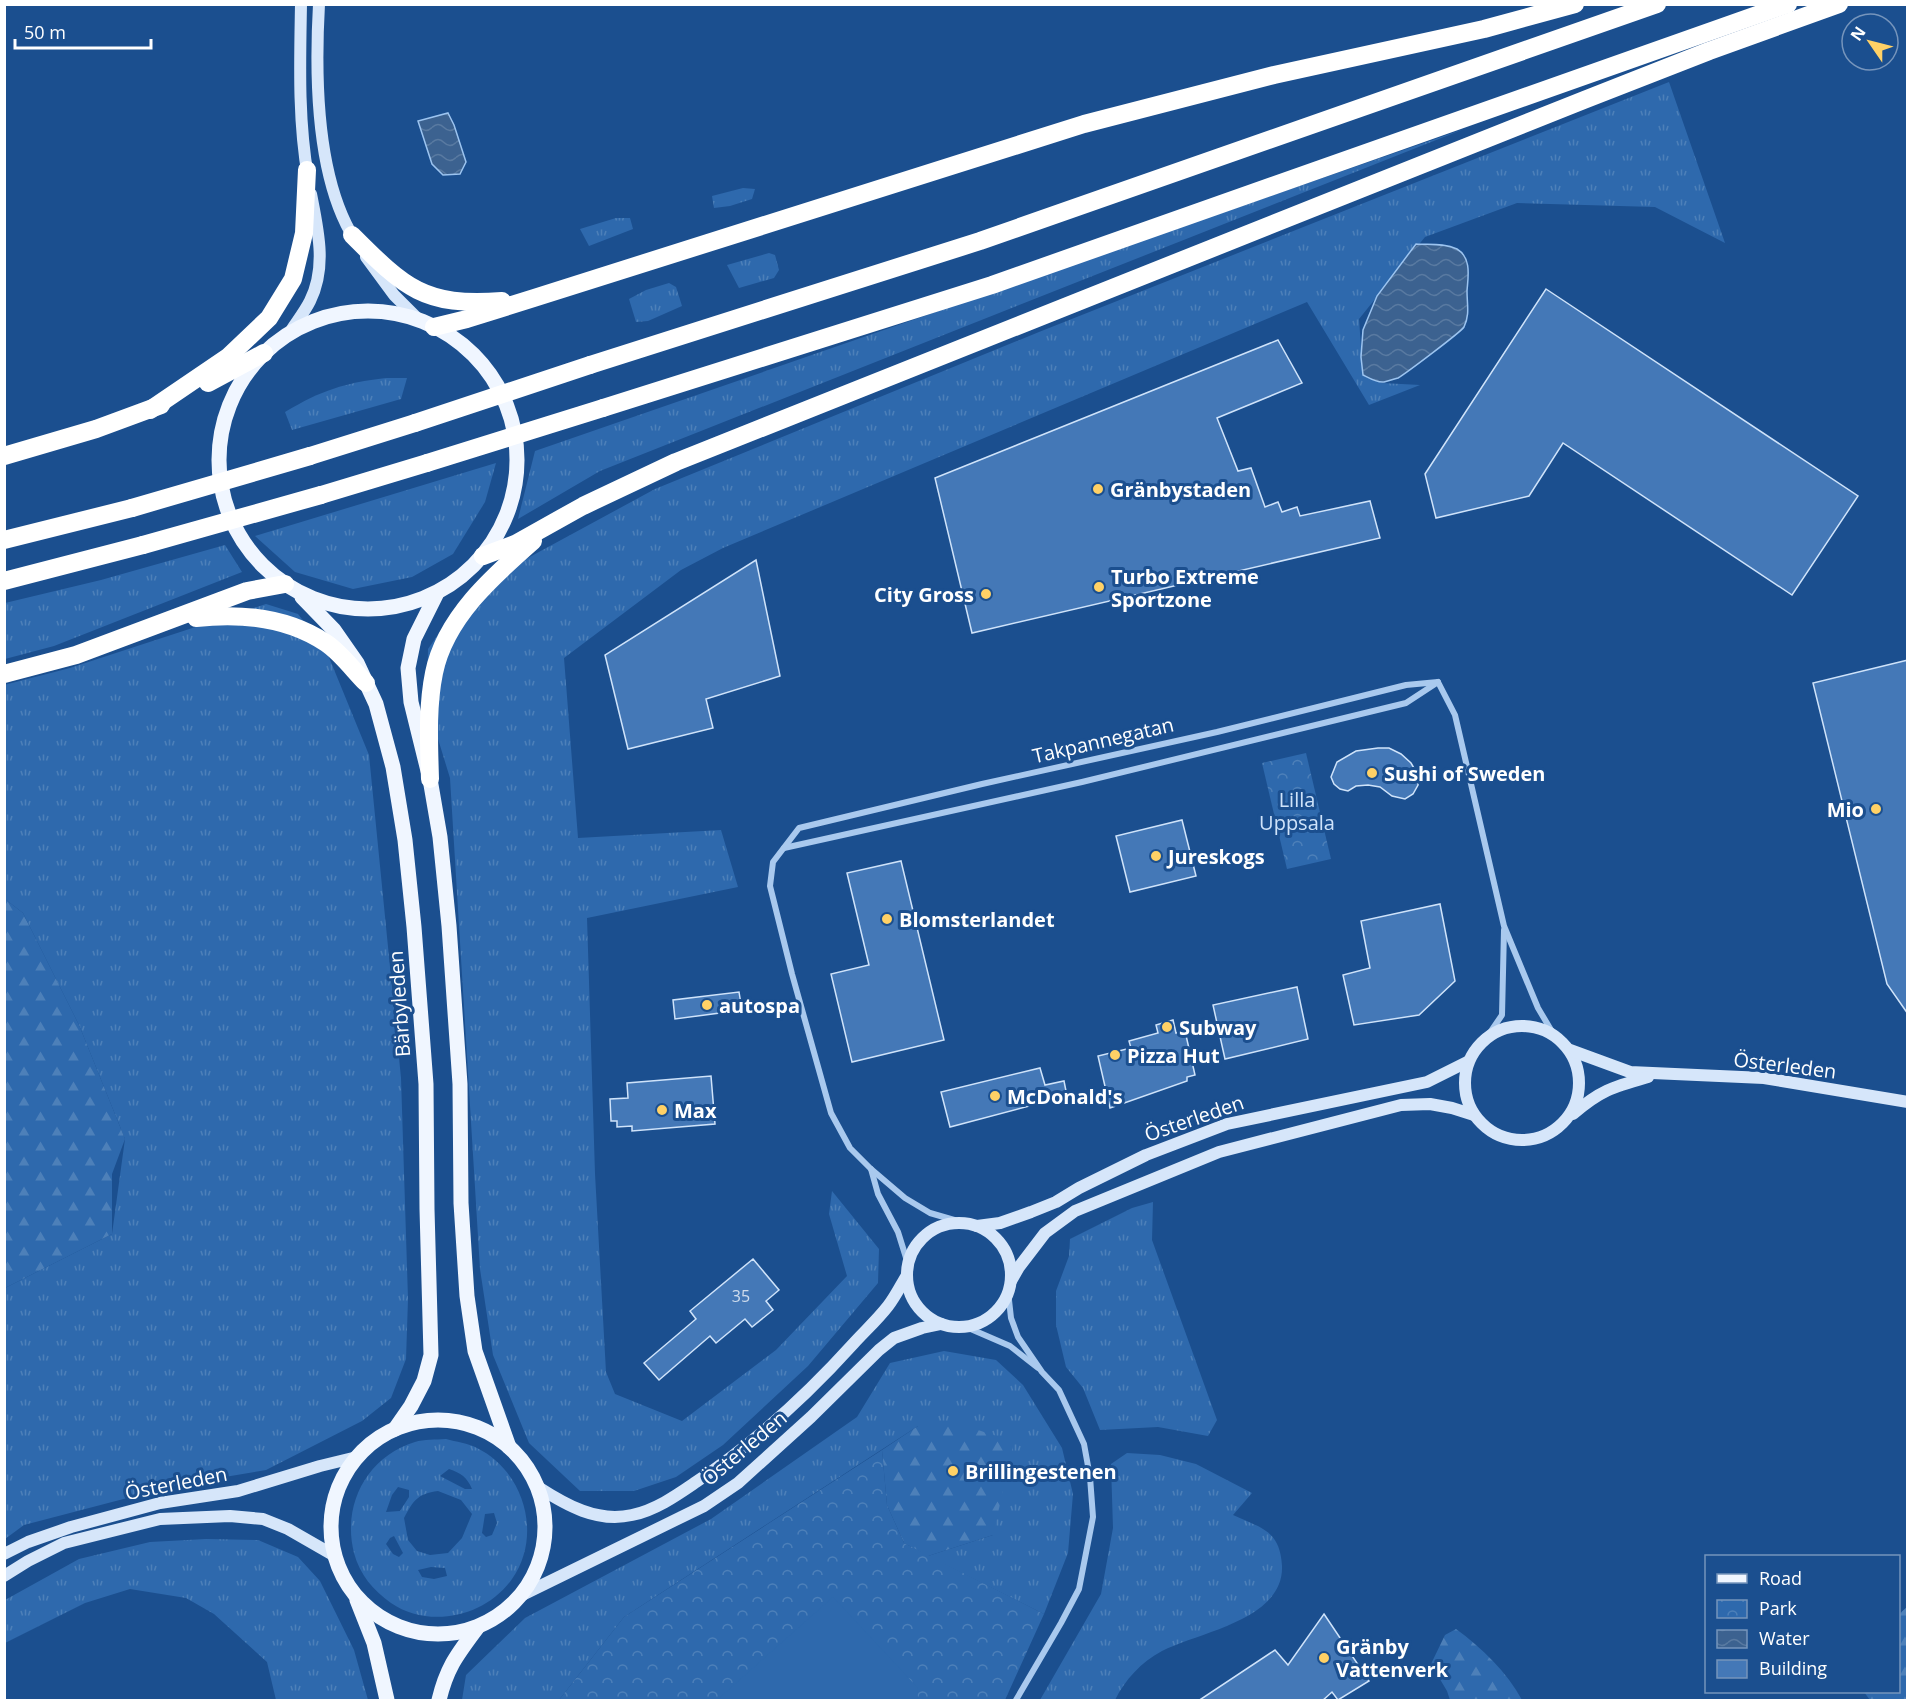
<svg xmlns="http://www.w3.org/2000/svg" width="1912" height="1705" font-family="'Open Sans',sans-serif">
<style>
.grass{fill:url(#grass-tufts);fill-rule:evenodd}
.forest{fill:url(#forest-firs)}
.park{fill:url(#park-crowns)}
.pitch{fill:#2e69ad}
.water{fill:url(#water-waves);stroke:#9cc4f0;stroke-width:1.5}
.building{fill:#4478b7;stroke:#cfe3fa;stroke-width:1.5}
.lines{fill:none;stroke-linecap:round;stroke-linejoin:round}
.minor{stroke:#a9c9ee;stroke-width:6}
.secondary{stroke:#d6e6fa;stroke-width:12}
.primary{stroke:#f0f6ff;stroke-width:15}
.motorway{stroke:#fff;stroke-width:18}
.motorway-bridge{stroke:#fff;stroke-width:18}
.poi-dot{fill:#ffd166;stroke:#1b4f8f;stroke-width:2}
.labels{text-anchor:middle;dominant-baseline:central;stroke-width:6;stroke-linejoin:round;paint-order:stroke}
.number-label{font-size:16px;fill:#d0dded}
.poi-label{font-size:20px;font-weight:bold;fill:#fff;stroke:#1b4f8f;text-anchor:start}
.street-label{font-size:20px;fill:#fff;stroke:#1b4f8f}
.park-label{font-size:20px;fill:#cfe3fa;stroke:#1b4f8f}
</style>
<defs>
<pattern id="grass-tufts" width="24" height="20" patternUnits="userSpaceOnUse" patternTransform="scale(1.5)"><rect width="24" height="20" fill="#2e69ad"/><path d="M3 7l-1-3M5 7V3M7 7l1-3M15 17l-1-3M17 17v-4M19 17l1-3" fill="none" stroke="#4d80b9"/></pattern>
<pattern id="forest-firs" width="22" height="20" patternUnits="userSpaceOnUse" patternTransform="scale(1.5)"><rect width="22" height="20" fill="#2e69ad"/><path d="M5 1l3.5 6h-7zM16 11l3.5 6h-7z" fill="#4d80b9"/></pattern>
<pattern id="park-crowns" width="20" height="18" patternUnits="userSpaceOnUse" patternTransform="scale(1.5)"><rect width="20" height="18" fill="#2e69ad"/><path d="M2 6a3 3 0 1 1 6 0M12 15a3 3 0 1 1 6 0" fill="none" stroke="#4d80b9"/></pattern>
<pattern id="water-waves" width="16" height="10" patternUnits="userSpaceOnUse" patternTransform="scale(1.5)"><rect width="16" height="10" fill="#3c6290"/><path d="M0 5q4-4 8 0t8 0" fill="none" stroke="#597aa1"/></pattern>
</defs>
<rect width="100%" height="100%" fill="#1b4f8f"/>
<g class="grass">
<path d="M1669,82l56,161 -70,-36 -138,-4 -92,34 -66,82 4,56 19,8 38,2 -51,20 -62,-103 -584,246 -42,22 -117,88 14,180 143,-8 17,57 -151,31 8,256 11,198 9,22 67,27 94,-71 71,-74 -18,-62 3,-23 47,58 -1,34 -70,83 -85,79 -47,32 -42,14h-54l-51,-48 -36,-88 -13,-86 -30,-491 -23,-75 1,-54 41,-59 186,-101 384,-157z"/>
<path d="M1464,129l-864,342 -82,48 17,-68z"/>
<path d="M743,188l12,1 -3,10 -22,7 -16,2 -2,-12z"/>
<path d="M616,218h14l3,11 -44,17 -9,-17z"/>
<path d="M769,253l6,2 4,15 -5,8 -35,10 -12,-23z"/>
<path d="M669,283l7,4 6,19 -34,15 -12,1 -7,-23 17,-9z"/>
<path d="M386,378h21l-6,21 -109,31 -7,-18c37,-22 59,-29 101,-34z"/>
<path d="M496,463l-11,39 -32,52 -41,23 -59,12 -58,-17 -40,-36z"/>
<path d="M225,545l17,27 -188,74 -49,13v-56l96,-23z"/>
<path d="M266,604l32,10 28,36 43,105 32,323 7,221 -2,60 -15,39 -29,23 -96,49 -89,15 -153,40 -19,14v-251l107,-54 13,-95 -46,-114 -56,-112 -18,-14 -1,-214 66,-17z"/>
<path d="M1153,1202l-1,38 65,180 -9,16 -50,-9 -58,3 -17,-42 -17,-21 -10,-42v-34l13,-35 1,-17 62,-31z"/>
<path d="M944,1351l52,9 27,25 39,63 11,46 -5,59 -24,61 -116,-58 65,-21 -75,-109 -294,191 -65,83h-97l4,-25 59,-57 186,-99 146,-102 33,-54z"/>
<path d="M446,1439c10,3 22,4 31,9 47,23 66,87 35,131 -27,38 -83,50 -121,24 -18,-13 -31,-28 -37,-50 -12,-47 12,-96 61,-111 9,-3 21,-2 31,-3zM449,1469c12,4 18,8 23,20h-7l-25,-13zM398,1487l11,3v7l-9,14 -14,1 6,-17zM438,1491l23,9 11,14 -10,24 -14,15 -18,2 -13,-4 -9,-11 -4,-22c10,-18 13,-24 34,-27zM494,1513l3,10 -5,12 -6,2 -4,-4 3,-19zM394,1536l9,17 -4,4 -6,-3 -7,-10 4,-6zM431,1567l14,1 2,8 -13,3 -12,-2 -4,-7z"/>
<path d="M1127,1453l33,2 36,9 56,29 -19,22c28,13 47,15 49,51 2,54 -83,66 -120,85 -21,11 -37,29 -47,49h-75l61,-106 12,-66 -2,-64z"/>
<path d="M206,1539l52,1 40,17 22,24 34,69 14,50h-92l-9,-38 -53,-48 -28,-16 -56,-9 -45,14 -80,40v-43l74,-41 71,-17z"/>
</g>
<g class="forest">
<path d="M5,899l18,14 56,112 46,114 -13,35v60l-107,54z"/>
<path d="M918,1426l51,1 45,15 -21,93 -65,21 -24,-13 -17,-38 -5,-55z"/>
<path d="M1907,1607v93h-37l-6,-8h34l1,-78z"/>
<path d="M1456,1629c26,19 51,43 66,71h-72l-3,-9 -16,-27 14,-29z"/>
</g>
<g class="park">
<path d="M1306,753l25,106 -44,10 -25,-106z"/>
<path d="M882,1450l5,55 17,38 140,71 -39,86h-446l65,-83z"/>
</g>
<path class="pitch" d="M833,1597l84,90 1,13h-201z"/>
<g class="water">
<path d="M448,113l6,12 12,37 -6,12 -17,1 -11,-11 -14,-43z"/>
<path d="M1416,244c13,1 28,-1 41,5 15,9 11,28 10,42 0,14 3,23 -3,36 -3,5 -59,47 -66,51 -4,1 -10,3 -14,4 -7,1 -15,-4 -21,-7l-2,-18 2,-27 14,-34z"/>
</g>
<g class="building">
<path d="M1546,289l312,207 -66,99 -229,-152 -34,53 -93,22 -11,-44z"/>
<path d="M1278,340l24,43 -85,35 21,53 13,-3 14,39 13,-5 4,10 15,-5 3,9 70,-15 10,37 -408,95 -37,-155z"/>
<path d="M756,560l24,116 -74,23 7,29 -85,21 -23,-94z"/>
<path d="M1908,660v354l-21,-30 -74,-301z"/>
<path d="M1378,748h11l12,6 10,9 7,12v10l-5,9 -8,5 -13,-3 -12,-9 -12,-2 -12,1 -8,5 -8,-2 -6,-5 -3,-7 6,-15 19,-11z"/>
<path d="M1182,820l14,56 -66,16 -14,-56z"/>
<path d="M901,861l43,179 -92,22 -21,-88 38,-9 -22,-92z"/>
<path d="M1440,904l15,77 -36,34 -65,10 -11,-50 27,-7 -9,-47z"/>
<path d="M1297,987l11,52 -83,20 -12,-54z"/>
<path d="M739,992l3,18 -67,9 -2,-19z"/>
<path d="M1173,1020l3,13 9,-2 10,44 -8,2v4l-77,27 -12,-52 33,-8 -2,-7 29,-8 -2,-8z"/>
<path d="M1040,1068l5,17 19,-4 3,15 -117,31 -9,-35z"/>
<path d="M711,1076l4,48 -83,7v-5l-15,1v-6h-6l-1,-22 18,-1 -1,-15z"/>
<path d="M753,1259l26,31 -13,11 7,9 -21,17 -7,-8 -29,24 -6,-7 -51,44 -15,-17 52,-44 -6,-8z"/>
<path d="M1324,1614l45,67 -31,19 -6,-8 -10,9h-124l77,-51 13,15z"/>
</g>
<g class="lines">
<g class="minor">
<path d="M1438,682l17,33 49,211 34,82 16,27"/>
<path d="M784,848l298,-66 324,-79 29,-19"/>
<path d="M1487,1037l15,-22 2,-85"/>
<path d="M871,1169l7,25 20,38 10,32"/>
<path d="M968,1224l-38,-11 -25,-15 -34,-29 -21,-21 -19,-35 -39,-139 -22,-88 3,-24 26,-34 183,-44 235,-52 189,-47 32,-3"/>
<path d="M1008,1291l3,27 7,19 24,35 17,18 25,54 6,33 3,40 -14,72 -18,34 -45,77"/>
<path d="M966,1327l44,19 28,22"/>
</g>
<g class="secondary">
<path d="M301,4c-1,58 -3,116 7,173"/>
<path d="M319,4c-4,71 -3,175 36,236"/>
<path d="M366,257l28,38 23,23"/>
<path d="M292,329c6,-9 13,-18 18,-28 17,-34 8,-71 1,-107"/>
<circle cx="1522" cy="1083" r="57"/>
<path d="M1570,1050l60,22 134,6 144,24"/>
<path d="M1573,1114c28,-24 40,-27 75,-37"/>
<circle cx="959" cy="1275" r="52"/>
<path d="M977,1226l23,-3 31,-11 25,-10 23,-14 67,-33 81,-31 200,-42 40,-20"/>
<path d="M1011,1281l8,-14 26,-34 30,-22 144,-59 182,-47 29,-1 22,4 22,7"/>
<path d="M538,1487c28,18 59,36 94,28 24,-5 45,-20 64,-33 59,-39 111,-87 158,-139 11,-12 24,-24 34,-37 7,-9 13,-21 19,-31"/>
<path d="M4,1554l24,-12 43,-15 89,-24 78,-12 82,-25 37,-9"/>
<path d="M4,1576l24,-15 36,-18 96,-24 70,-3 33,3 25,10 47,27"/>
<path d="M522,1595l182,-89 34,-23 73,-66 68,-67 15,-12 28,-10 19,-4"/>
</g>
<g class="primary">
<circle cx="368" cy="460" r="149"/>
<path d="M436,595l-22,44 -6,29 3,34 19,77 10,58 9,89 11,158 1,119 6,93 8,55 34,96"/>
<path d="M302,597l32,33 23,33 19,41 17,63 12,73 9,87 12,157 1,125 4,146 -7,26 -13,25 -16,23"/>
<circle cx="438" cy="1527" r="107"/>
<path d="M357,1600l17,43 13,57"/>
<path d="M439,1700c8,-33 18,-45 38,-72"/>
</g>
<g class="motorway">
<path d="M352,235c53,53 72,72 150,66"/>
<path d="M434,327l33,-8 67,-21 550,-174 190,-49 210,-46 91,-25"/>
<path d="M590,365l390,-124 677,-237"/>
<path d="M208,383l56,-30"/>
<path d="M603,408l389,-123 796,-281"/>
<path d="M150,410l78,-53 41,-39 24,-39 11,-46 3,-63"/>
<path d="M4,456l92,-27 65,-24"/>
<path d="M310,456l105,-33"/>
<path d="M321,495l106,-32"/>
<path d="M4,540l128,-32"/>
<path d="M483,556l32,-12 68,-38 93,-44 908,-362 125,-49 130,-47"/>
<path d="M4,581l139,-36"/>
<path d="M196,618c45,-5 91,-1 130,25 15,10 27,27 40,40"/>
<path d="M4,674l72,-19 171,-64 38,-7"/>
<path d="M430,779c-1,-35 -3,-72 4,-106 11,-55 59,-97 99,-132"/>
</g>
<g class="motorway-bridge">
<path d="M415,423l175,-58"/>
<path d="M427,463l176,-55"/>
<path d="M132,508l178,-52"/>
<path d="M143,545l178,-50"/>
</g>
</g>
<g class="poi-dot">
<circle cx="1098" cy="489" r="6"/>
<circle cx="1099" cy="587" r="6"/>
<circle cx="986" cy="594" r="6"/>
<circle cx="1372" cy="773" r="6"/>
<circle cx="1876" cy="809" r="6"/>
<circle cx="1156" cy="856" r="6"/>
<circle cx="887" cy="919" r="6"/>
<circle cx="707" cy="1005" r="6"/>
<circle cx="1167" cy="1027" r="6"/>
<circle cx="1115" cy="1055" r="6"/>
<circle cx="995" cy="1096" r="6"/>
<circle cx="662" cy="1110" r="6"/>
<circle cx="953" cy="1471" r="6"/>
<circle cx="1324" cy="1658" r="6"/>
</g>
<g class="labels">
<g class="number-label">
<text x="741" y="1296">35</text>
</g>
<g class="poi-label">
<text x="1110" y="489">Gränbystaden</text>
<text x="1111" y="576">Turbo Extreme<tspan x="1111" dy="23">Sportzone</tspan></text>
<text x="974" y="594" text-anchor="end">City Gross</text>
<text x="1384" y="773">Sushi of Sweden</text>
<text x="1864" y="809" text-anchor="end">Mio</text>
<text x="1168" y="856">Jureskogs</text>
<text x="899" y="919">Blomsterlandet</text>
<text x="719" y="1005">autospa</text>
<text x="1179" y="1027">Subway</text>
<text x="1127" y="1055">Pizza Hut</text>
<text x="1007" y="1096">McDonald's</text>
<text x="674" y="1110">Max</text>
<text x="965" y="1471">Brillingestenen</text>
<text x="1336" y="1646">Gränby<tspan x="1336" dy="23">Vattenverk</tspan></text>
</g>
<g class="street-label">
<text transform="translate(1103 740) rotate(-13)">Takpannegatan</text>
<text transform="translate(399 1004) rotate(-94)">Bärbyleden</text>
<text transform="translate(1785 1065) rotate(7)">Österleden</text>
<text transform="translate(1194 1118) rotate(-19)">Österleden</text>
<text transform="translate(744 1448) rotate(-40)">Österleden</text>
<text transform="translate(176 1483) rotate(-11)">Österleden</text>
</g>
<g class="park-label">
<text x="1297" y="799">Lilla<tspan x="1297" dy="23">Uppsala</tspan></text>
</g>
</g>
<rect width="1912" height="1705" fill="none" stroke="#ffffff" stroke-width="12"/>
<rect x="1705" y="1555" width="195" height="138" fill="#1b4f8f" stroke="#7695bc" stroke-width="1.5"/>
<rect x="1717" y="1574" width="30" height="9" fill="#f0f6ff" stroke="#7695bc" stroke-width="1.5"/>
<text x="1759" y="1585" font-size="18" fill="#ffffff">Road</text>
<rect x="1717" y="1600" width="30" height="18" fill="url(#park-crowns)" stroke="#7695bc" stroke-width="1.5"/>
<text x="1759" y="1615" font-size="18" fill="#ffffff">Park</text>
<rect x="1717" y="1630" width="30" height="18" fill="url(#water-waves)" stroke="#7695bc" stroke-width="1.5"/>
<text x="1759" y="1645" font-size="18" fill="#ffffff">Water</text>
<rect x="1717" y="1660" width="30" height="18" fill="#4478b7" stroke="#7695bc" stroke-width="1.5"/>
<text x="1759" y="1675" font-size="18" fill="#ffffff">Building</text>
<g transform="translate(1870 42) rotate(305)"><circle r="28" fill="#1b4f8f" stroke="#7695bc" stroke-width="1.5"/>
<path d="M0-4.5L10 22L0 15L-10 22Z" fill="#ffd166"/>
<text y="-9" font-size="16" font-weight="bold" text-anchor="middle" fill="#ffffff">N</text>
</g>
<path d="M15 39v9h136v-9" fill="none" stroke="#ffffff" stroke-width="3"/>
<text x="24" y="39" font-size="18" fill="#ffffff" stroke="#1b4f8f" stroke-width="4.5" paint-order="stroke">50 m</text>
</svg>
